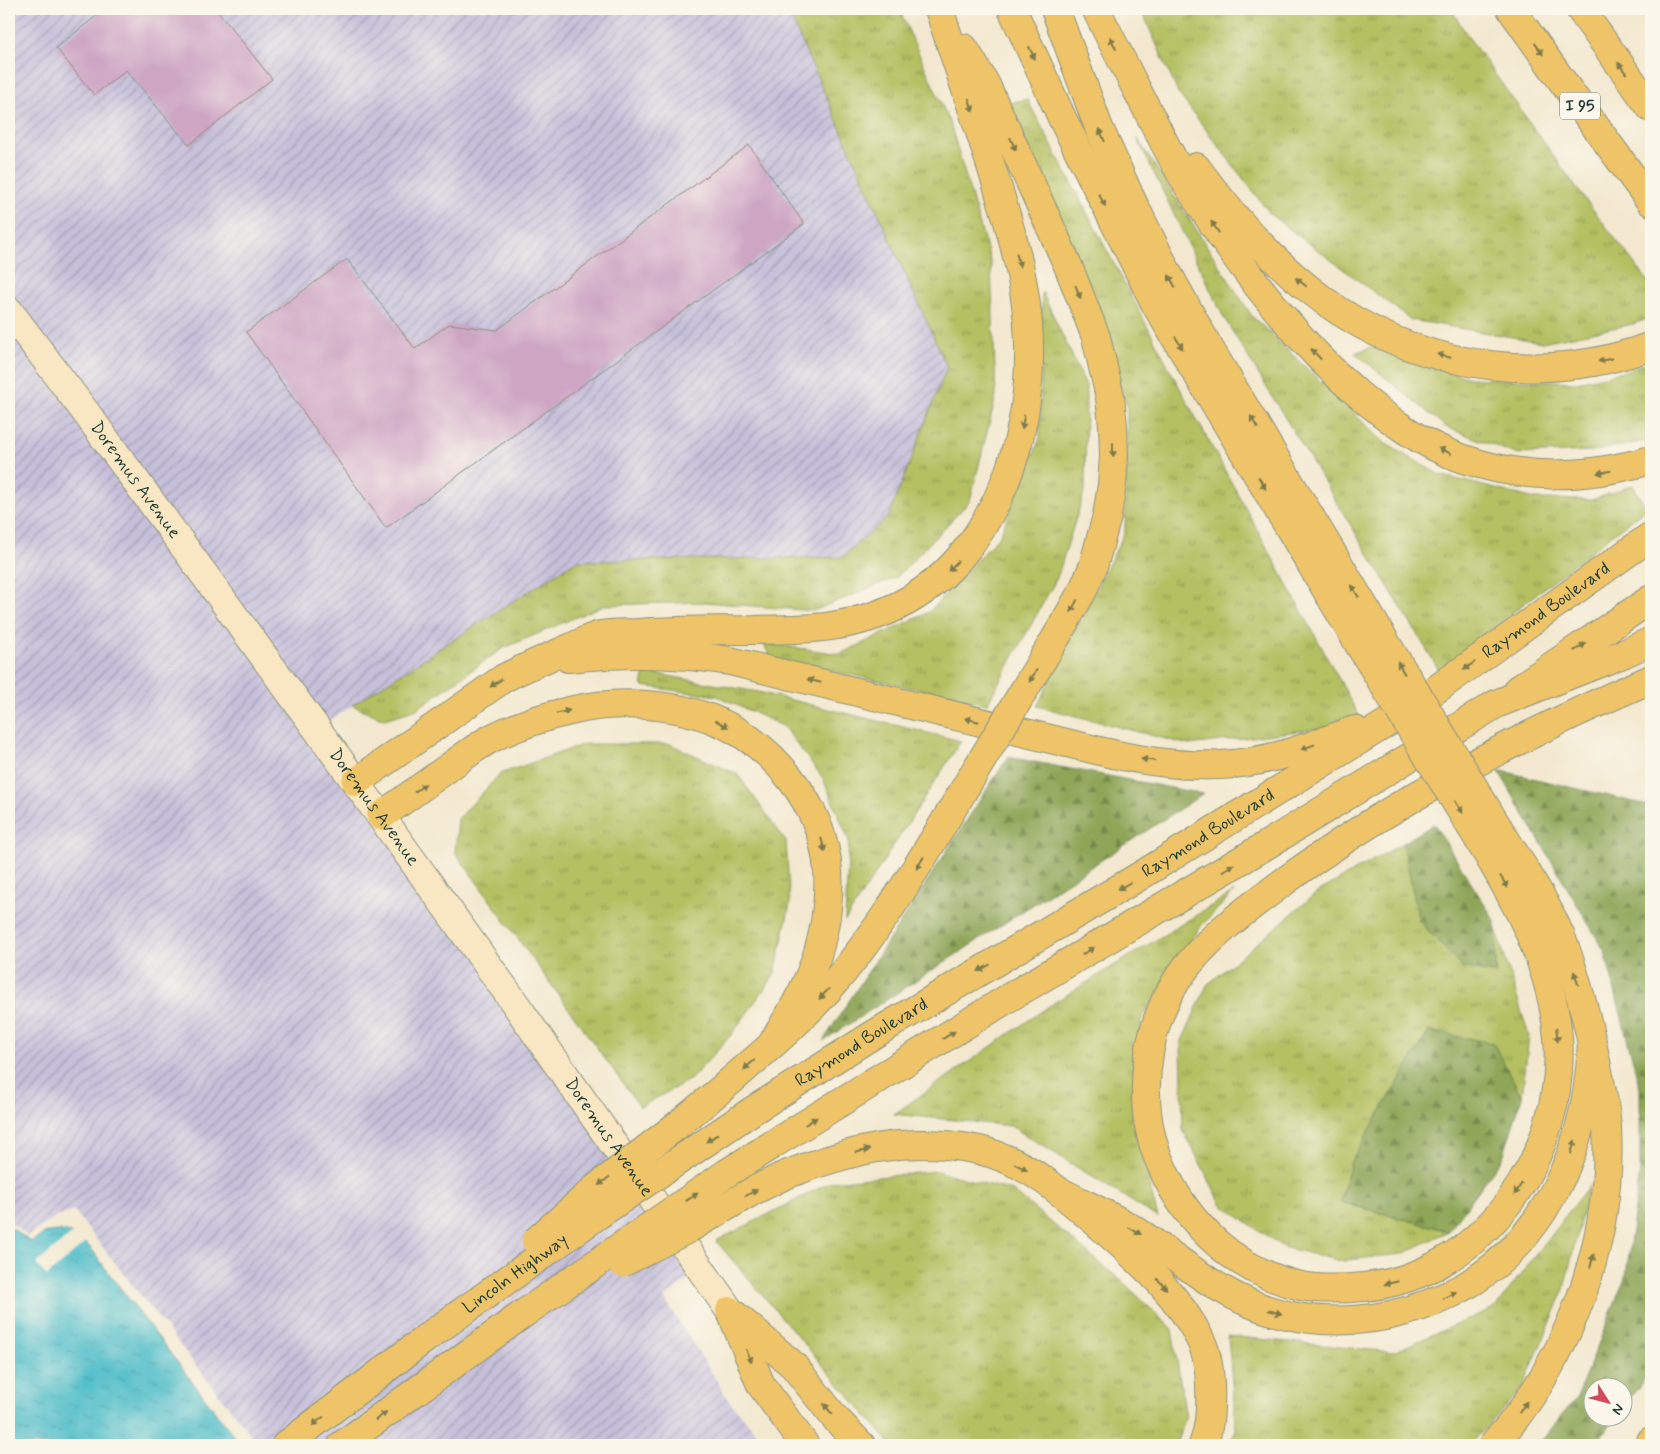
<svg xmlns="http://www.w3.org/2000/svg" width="1660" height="1454" font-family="Mynerve,sans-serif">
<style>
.industrial{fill:url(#industrial-furrows)}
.grass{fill:url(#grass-tufts);stroke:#6a7e4b}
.forest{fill:url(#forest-firs);stroke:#577246}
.water{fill:url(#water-ripples);stroke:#387e7f}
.pier{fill:#f3e8cf}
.building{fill:#cea6c4}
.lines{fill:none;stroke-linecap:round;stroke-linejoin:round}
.secondary-casing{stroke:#899282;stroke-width:30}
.primary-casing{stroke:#899282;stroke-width:30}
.highway-casing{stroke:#899282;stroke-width:30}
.secondary{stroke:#f9e7c3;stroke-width:28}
.primary{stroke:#efc469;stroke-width:28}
.highway{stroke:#efc469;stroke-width:28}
.highway-bridge-casing{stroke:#899282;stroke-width:30;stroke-linecap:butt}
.highway-bridge{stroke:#efc469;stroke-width:28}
.oneway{fill:#7d7a4c}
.labels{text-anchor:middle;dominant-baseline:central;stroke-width:5;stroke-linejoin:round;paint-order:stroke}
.shield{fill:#fbf7ec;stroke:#61756b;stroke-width:1}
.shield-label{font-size:16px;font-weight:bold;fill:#1f3d34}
.street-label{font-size:18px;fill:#1f3d34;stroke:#fbf7ec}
</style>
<defs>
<pattern id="industrial-furrows" width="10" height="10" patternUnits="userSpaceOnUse" patternTransform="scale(1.25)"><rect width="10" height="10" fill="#c6c0da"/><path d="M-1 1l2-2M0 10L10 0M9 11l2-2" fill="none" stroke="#a09db2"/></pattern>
<pattern id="grass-tufts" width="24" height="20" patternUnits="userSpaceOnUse" patternTransform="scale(1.25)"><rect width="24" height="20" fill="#b4c062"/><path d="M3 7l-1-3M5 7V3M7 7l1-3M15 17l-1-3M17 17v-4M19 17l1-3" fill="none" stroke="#929d52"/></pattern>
<pattern id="forest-firs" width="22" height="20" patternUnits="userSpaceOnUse" patternTransform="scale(1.25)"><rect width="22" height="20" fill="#8fa658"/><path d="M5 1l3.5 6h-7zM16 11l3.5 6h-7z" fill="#74884a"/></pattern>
<pattern id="water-ripples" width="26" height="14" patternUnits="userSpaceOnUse" patternTransform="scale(1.25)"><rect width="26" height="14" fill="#51beca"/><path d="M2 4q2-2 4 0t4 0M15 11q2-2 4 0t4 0" fill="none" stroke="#439ca5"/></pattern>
</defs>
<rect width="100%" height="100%" fill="#fbf7ec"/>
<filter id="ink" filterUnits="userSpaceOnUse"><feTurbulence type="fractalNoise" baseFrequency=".02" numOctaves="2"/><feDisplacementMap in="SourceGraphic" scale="10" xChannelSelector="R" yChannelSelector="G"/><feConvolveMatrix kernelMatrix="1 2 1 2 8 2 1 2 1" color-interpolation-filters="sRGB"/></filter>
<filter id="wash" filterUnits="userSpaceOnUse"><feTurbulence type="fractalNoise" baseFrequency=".0096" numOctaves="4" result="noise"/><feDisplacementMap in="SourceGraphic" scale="20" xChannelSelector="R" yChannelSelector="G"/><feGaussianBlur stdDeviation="1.12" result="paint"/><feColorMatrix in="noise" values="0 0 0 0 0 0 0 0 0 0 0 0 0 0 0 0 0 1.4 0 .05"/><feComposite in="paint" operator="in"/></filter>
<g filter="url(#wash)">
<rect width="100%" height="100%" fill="#f3e8cf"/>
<path class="industrial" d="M9,9h778l161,358 -59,149 -47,41 -266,4 -266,172 395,534 -41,31 67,105 36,42h-508l-185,-234 -18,6 -28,19 -19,-15z"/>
<g class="grass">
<path d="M787,9h112l51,114 41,140 5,133 -26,105 -73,76 -84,34 -109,-9 -100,3 -102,44 -87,61 -31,9 -32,-14 224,-144 266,-4 47,-41 58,-149z"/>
<path d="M1141,9h310l18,29 112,156 70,91v33l-18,6 -91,18 -131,-22 -140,-105 -93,-122z"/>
<path d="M1027,99l156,295 180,329 -174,22 -152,-39 88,-174 2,-127 -117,-302z"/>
<path d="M1137,138l115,178 134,128 54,31 95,24 57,1 41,-15 13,23 -207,162 -216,-354z"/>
<path d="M1042,292l44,93 -1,105 -28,88 -70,126 -216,-46 -8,-15 77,11 89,-42 71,-77 40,-97z"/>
<path d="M1371,347l98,31 108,4 45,-10 29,-11v79l-57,11 -78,3 -70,-27 -91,-74z"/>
<path d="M645,672l113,20 203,49 -116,180 4,-80 -26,-63 -40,-52 -66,-30 -75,-10z"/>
<path d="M585,744h85l67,30 49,67 4,63 -15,70 -43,60 -41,45 -51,28 -185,-255 3,-33 42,-45z"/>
<path d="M1403,843l16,78 77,52 -1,-47 34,110 -7,61 -29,-54 -153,159 109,29 -47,23 -55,6 -3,2 -61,-15 -61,-42 -39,-75 -2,-87 26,-58 111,-93z"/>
<path d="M1234,892l-33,34 -60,94 -9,95 26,103 -147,-92 -117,-12 161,-112z"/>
<path d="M936,1171l77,20 111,92 48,46 14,89 -11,27h-281l-6,-4 -172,-200 115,-59z"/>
<path d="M1589,1185l-26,108 -41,96 -52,56h-242l8,-15 -8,-94 165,16 103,-45z"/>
</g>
<g class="forest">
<path d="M1008,757l195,37 -380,247z"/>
<path d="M1498,770l153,36v564l-28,38 -1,-22h-30v30l24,1 -21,28h-57l39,-48 49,-122 14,-104v-82l-35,-137z"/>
<path d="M1434,824l61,97 1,53 -34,-7 -43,-46 -16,-78z"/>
<path d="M1429,1031l64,12 29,54 -19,60 -54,74 -109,-29 11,-41z"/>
</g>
<path class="water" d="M9,1226l22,16c5,-3 11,-8 17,-10 29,-6 43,15 57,36l136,177h-232z"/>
<path class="pier" d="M74,1232l13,9 -40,35 -11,-12z"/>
<g id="blocks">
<g class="building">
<path d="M105,9h111l56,70 -83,66 -63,-75 -32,25 -38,-47z"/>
<path d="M749,145l55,79 -418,304 -140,-196 101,-73 68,90 34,-25 48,6z"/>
</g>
</g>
</g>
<g filter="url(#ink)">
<use href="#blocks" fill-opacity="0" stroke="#899282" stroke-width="1"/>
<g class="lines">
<defs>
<g id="secondary">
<path id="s1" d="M9,311l78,103 313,429 107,149 223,319"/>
</g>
<path id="primary" d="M1518,689l133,-90"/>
<g id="highway">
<path d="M1012,9l51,111 93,185 204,341"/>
<path d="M1055,9l44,119 32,71 35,71 42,76 172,287"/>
<path d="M1096,9c19,39 39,77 59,116 9,17 18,35 28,52 13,23 28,44 43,66 39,55 81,107 132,151 31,26 65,51 103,64 64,23 126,20 190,2"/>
<path d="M1511,9l59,83 81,110"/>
<path d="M1580,9l71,99"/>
<path d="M964,48l22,37 83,183 27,69 14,60 3,29 1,29 -2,30 -5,31 -14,51 -10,23 -25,44"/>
<path d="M1196,167c40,55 87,107 143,144 92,60 211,73 312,35"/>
<path d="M568,658c55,-6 108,-6 162,3l374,91c47,11 97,18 144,10 37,-5 72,-20 107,-32"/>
<path d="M356,782l148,-104c22,-11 45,-21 68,-31 9,-4 19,-10 29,-12 12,-2 26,-2 38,-2 39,-3 78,-3 117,-3 25,-1 50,0 75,-4 64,-9 113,-40 148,-94 47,-73 59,-163 44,-247 -9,-49 -25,-97 -40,-144 -15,-44 -29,-88 -44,-132"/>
<path d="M381,816c22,-16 45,-32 67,-48 15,-11 29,-22 44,-30 26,-13 54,-22 82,-28 43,-10 97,-7 138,9 61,24 111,86 116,152 2,31 -4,67 -15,96 -10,27 -26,52 -41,77"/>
<path d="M1479,840c38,63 72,123 79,197 9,116 -74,239 -194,250 -21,2 -42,3 -63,-1 -64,-14 -114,-61 -139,-119 -27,-59 -19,-137 17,-190 25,-37 63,-64 99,-91 115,-85 242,-150 373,-207"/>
<path d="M725,1086c35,-31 72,-61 103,-96 46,-52 81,-110 117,-169"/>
<path id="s2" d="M752,1111l124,-78 264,-157 263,-163 248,-177"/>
<path d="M770,1146l240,-149 250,-148 236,-145 129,-51 26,-12"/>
<path d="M783,1176c66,-26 125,-41 196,-26 52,12 90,49 129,83 36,32 72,64 93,108 12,24 12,80 2,104"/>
<path d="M1061,1192c25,13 53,25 77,40 45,29 84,66 137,80 42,12 89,11 131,-1 125,-35 181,-147 186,-269"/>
<path d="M730,1311l63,54 43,54 25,26"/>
<path d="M733,1317l28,68 44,60"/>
<path d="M286,1445l140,-107"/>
<path d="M342,1445l181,-131"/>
<path d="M1493,1445c76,-84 120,-203 114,-317 -2,-29 -9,-57 -15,-85 -8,-36 -17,-71 -31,-106 -16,-38 -40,-73 -62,-108"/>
<path d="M1649,1445l2,-4"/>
</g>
</defs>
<use href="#secondary" class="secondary-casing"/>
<use href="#primary" class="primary-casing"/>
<use href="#highway" class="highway-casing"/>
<use href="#secondary" class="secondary"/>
<use href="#primary" class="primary"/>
<use href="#highway" class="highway"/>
<defs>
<g id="highway-bridge">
<path d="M1380,633l119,196"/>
<path d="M1360,646l119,194"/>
<path d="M945,821l113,-187"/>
<path d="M536,1241l61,-54 82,-63 46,-38"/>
<path d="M622,1263l68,-35 63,-37 30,-15"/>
<path d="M523,1314l204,-141 43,-27"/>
<path id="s3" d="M426,1338l172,-123 154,-104"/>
</g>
</defs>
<use href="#highway-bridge" class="highway-bridge-casing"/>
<use href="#highway-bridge" class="highway-bridge"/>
</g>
<defs><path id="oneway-solid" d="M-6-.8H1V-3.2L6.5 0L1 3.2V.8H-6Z" transform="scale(1.25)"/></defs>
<g class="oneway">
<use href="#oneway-solid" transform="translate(1113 43) rotate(-116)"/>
<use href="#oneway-solid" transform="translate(1539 49) rotate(55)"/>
<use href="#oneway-solid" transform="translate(1032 53) rotate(65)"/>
<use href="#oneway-solid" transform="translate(1622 68) rotate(-126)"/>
<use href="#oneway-solid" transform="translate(971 105) rotate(72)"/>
<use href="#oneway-solid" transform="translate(1102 135) rotate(-113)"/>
<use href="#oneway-solid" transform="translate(1013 144) rotate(66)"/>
<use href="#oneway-solid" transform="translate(1102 200) rotate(62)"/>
<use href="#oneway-solid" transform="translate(1215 227) rotate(-124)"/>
<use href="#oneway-solid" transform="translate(1018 260) rotate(78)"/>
<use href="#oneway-solid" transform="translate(1172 281) rotate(-119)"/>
<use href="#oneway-solid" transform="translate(1301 282) rotate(-141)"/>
<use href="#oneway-solid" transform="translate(1078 292) rotate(69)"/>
<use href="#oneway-solid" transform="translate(1179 343) rotate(59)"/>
<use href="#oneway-solid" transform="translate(1316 354) rotate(-133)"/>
<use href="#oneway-solid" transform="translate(1444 356) rotate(-166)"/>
<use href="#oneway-solid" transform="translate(1605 360) rotate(167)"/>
<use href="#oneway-solid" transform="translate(1023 422) rotate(100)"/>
<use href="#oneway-solid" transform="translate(1254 422) rotate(-121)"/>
<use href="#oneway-solid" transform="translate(1113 450) rotate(90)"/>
<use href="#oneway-solid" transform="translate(1445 451) rotate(-156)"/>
<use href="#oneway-solid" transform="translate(1604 472) rotate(171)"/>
<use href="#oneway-solid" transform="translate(1262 483) rotate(59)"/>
<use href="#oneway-solid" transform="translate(953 566) rotate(134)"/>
<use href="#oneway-solid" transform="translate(1355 591) rotate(-121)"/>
<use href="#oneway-solid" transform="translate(1074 606) rotate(118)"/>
<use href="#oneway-solid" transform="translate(1580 647) rotate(-34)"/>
<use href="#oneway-solid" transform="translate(1469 666) rotate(145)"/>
<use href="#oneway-solid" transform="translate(1401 668) rotate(-121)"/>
<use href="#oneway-solid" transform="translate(1033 676) rotate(121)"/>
<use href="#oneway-solid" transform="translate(814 681) rotate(-166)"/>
<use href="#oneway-solid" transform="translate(496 683) rotate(147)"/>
<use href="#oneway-solid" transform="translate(563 712) rotate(-14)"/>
<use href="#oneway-solid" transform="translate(972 720) rotate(-166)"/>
<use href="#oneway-solid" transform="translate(722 724) rotate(28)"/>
<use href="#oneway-solid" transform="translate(1308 747) rotate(160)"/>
<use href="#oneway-solid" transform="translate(1148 760) rotate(-172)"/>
<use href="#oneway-solid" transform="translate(420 788) rotate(-36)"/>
<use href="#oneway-solid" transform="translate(1459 807) rotate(58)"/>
<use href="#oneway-solid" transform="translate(823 845) rotate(76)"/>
<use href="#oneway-solid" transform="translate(920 863) rotate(121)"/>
<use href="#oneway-solid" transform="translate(1228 868) rotate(-31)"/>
<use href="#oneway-solid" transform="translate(1504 882) rotate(59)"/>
<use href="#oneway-solid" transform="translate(1124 886) rotate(150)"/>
<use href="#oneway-solid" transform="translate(1088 951) rotate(-31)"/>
<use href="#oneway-solid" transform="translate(984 968) rotate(150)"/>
<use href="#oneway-solid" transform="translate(1576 978) rotate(-108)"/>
<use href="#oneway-solid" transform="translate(824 994) rotate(133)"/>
<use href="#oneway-solid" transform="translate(949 1035) rotate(-31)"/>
<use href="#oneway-solid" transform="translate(1557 1035) rotate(84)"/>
<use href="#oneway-solid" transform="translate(749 1065) rotate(138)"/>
<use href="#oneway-solid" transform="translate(811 1121) rotate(-32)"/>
<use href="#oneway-solid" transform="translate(712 1138) rotate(146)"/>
<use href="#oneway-solid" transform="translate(1573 1147) rotate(-73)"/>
<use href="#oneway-solid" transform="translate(863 1151) rotate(-12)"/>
<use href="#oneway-solid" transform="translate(1021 1167) rotate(27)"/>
<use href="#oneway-solid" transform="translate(604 1181) rotate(143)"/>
<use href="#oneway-solid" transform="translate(1518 1189) rotate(123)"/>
<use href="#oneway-solid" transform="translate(751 1193) rotate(-28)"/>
<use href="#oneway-solid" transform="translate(692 1197) rotate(-34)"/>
<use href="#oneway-solid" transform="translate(1135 1231) rotate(30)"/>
<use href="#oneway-solid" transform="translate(1592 1261) rotate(-75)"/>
<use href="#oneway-solid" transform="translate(1391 1283) rotate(167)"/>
<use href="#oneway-solid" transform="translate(1162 1284) rotate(47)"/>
<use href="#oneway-solid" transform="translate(1450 1295) rotate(-27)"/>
<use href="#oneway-solid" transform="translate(1275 1312) rotate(16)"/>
<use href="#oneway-solid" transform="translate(749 1356) rotate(67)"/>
<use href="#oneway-solid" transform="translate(1523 1407) rotate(-56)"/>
<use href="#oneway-solid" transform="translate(828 1409) rotate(-129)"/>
<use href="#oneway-solid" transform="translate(381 1416) rotate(-36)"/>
<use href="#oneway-solid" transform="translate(318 1421) rotate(143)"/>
</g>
</g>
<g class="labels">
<rect class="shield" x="1560" y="92.5" width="40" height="27" rx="4"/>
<g class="shield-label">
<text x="1580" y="106">I 95</text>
</g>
<g class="street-label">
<text stroke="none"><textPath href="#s1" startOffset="211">Doremus Avenue</textPath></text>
<text stroke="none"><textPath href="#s2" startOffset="939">Raymond Boulevard</textPath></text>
<text stroke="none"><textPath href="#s1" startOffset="616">Doremus Avenue</textPath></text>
<text stroke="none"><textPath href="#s2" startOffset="534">Raymond Boulevard</textPath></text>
<text stroke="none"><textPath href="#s2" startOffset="129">Raymond Boulevard</textPath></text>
<text stroke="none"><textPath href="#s1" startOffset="1021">Doremus Avenue</textPath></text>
<text stroke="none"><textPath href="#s3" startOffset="110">Lincoln Highway</textPath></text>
</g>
</g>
<rect width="1660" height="1454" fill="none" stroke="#fbf7ec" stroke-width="30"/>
<g transform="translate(1608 1402) rotate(126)"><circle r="24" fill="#fbf7ec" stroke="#a3ada2"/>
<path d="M0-4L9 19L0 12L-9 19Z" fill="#d1495b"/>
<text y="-8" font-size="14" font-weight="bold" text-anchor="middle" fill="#1f3d34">N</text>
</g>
</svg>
